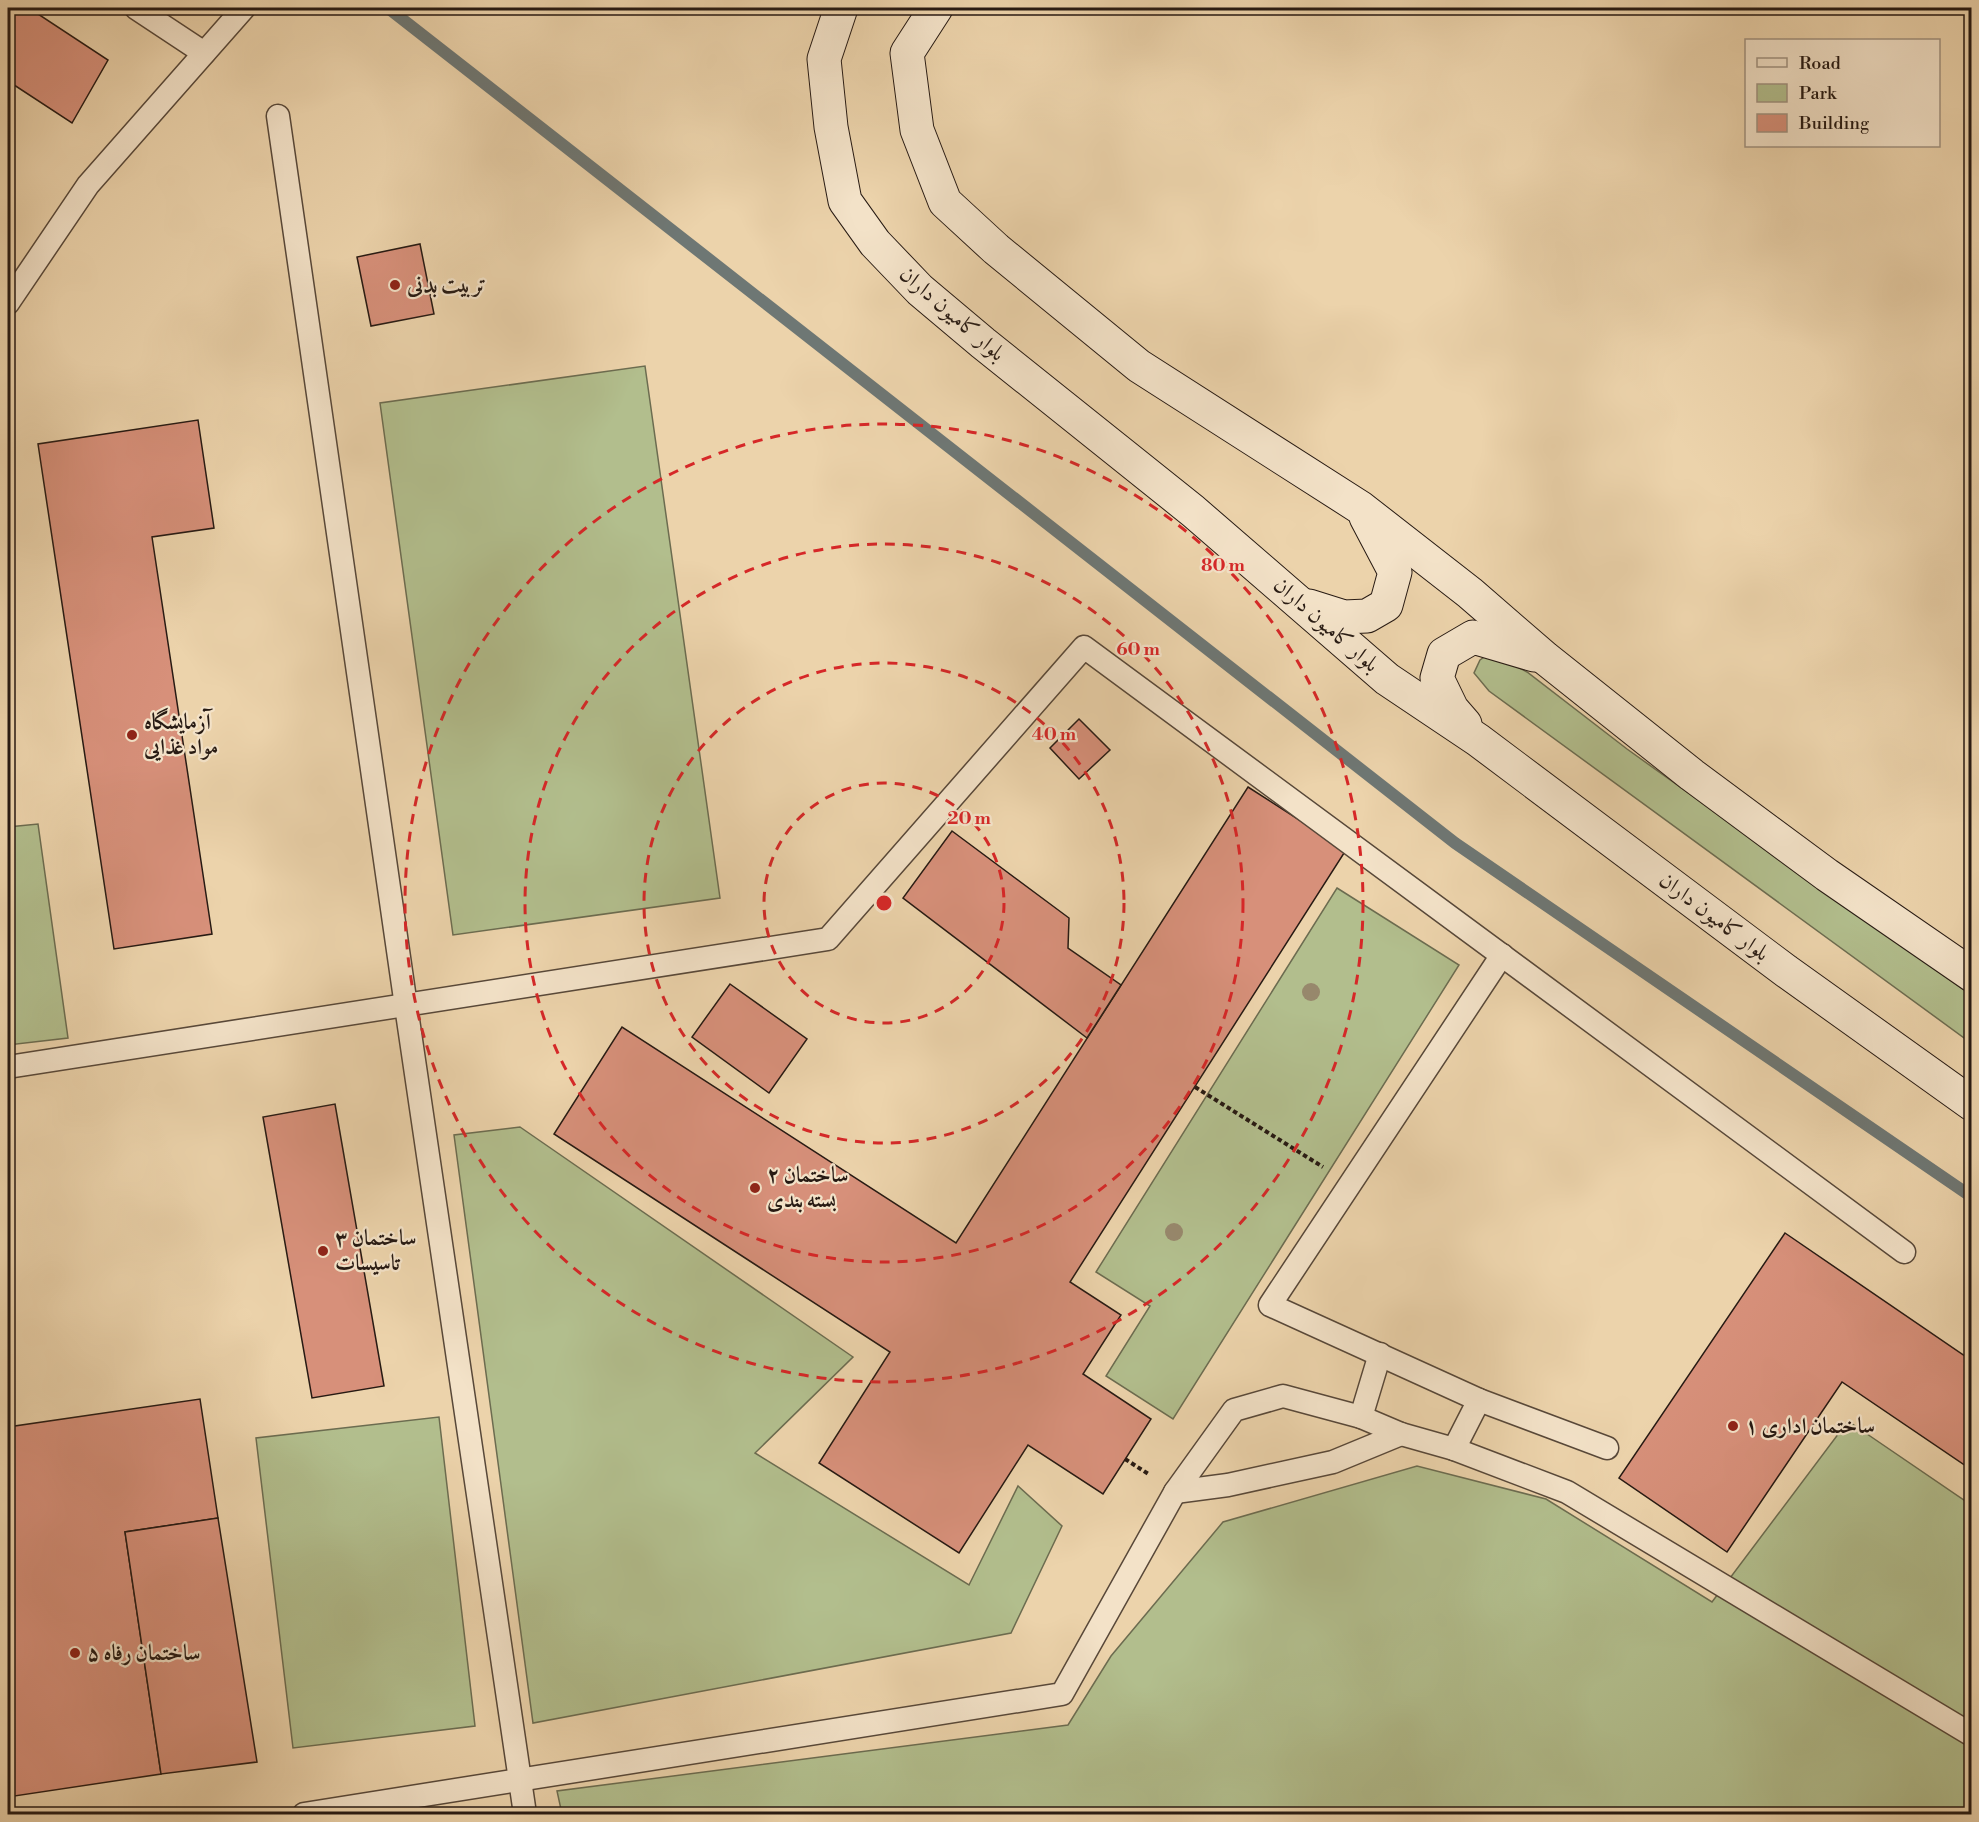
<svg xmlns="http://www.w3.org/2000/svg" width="1979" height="1822" font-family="'Libre Bodoni',Amiri,serif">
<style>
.green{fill:#b2be8d;stroke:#6c6c50;stroke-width:1.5}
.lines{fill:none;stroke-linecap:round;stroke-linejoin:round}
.stream{stroke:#6e7774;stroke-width:12}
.building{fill:#d7907a;stroke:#271a13;stroke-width:1.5}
.lane-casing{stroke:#584839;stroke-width:25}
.secondary-casing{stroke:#271a13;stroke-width:35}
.path{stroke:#271a13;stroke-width:4;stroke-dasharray:4.5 3;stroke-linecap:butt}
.lane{stroke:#f3e2c8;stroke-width:22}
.secondary{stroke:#f3e2c8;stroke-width:33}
.tree{fill:#97886c}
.ring{fill:none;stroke:#d62828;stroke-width:3;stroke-dasharray:10 8}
.poi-dot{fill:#8f2418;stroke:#f3e2c8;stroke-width:2}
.labels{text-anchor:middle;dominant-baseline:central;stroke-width:4.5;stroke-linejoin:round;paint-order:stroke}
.poi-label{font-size:22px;font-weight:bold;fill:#271a13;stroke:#f3e2c8;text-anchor:start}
.street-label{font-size:22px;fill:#271a13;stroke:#f3e2c8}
.centre{fill:#d62828;stroke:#f3e2c8;stroke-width:3}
.ring-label{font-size:18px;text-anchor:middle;font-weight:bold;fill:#d62828;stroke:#f3e2c8;stroke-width:4.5;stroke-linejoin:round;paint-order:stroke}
</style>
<rect width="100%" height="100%" fill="#ecd3ab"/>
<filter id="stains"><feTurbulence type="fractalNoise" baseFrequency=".00333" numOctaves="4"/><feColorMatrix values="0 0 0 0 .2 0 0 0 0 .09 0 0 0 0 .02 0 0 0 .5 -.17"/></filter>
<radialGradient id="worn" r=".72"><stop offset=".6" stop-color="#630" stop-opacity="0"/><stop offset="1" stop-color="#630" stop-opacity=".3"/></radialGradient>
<g class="green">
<path d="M645,366l75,532 -267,37 -73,-532z"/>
<path d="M1490,653l37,19 100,77 344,246v48l-482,-352 -15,-18 6,-13z"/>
<path d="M38,824l30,214 -60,7v-218z"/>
<path d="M1337,888l122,77 -286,454 -67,-43 44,-70 -54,-34z"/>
<path d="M520,1127l333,230 -98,96 214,132 49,-99 44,40 -51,107 -478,90 -79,-588z"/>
<path d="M439,1417l36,309 -182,22 -37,-310z"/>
<path d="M1848,1421l123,84v309h-1409l-5,-23 511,-66 43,-69 112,-134 194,-56 129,33 166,103z"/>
</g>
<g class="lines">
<path class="stream" d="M388,8l1067,835 517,354"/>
</g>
<g class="building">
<path d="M8,8h21l79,52 -36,63 -64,-42z"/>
<path d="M420,244l14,70 -63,12 -14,-69z"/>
<path d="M198,420l16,108 -62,9 60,397 -98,15 -76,-505z"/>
<path d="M1079,719l31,31 -31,29 -29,-31z"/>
<path d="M1248,787l98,63 -276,432 51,33 -38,59 68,45 -48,75 -75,-49 -69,108 -140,-90 71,-111 -336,-218 68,-107 334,216z"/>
<path d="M952,831l117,87 -1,30 53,37 -34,53 -184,-140z"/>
<path d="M730,984l77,55 -38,54 -77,-56z"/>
<path d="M335,1104l49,282 -72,12 -49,-281z"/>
<path d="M1785,1233l187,128v109l-130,-88 -115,170 -108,-74z"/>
<path d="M200,1399l18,119 -93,14 36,242 -153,23v-370z"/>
<path d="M218,1518l39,244 -96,12 -36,-242z"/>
</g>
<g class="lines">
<defs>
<g id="lane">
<path d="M136,8l68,45"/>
<path d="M278,116l128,890 119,808"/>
<path d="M8,303l80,-118 156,-177"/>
<path d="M1502,955l-232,350 209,95 128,48"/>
<path d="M8,1067l820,-128 256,-292 820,605"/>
<path d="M1361,1417l19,-63"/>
<path d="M1454,1449l25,-49"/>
<path d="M1175,1492l53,-7 105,-23 68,-28"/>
<path d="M304,1814l758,-120 113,-202 59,-82 49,-14 78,21 40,17 53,15 113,43 405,243"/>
</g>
<g id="secondary">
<path d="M841,8l-17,51 7,68 14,74 30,42 45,47 63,53 210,168 194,168 91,61 308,231 186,133"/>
<path d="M936,8l-29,45 10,77 28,72 51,47 143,117 222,142 109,85 75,65 147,117 135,100 145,100"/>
<path d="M1309,606l35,11 23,-1 19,-11 9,-33 -29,-55"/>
<path d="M1465,724l-13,-15 -15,-31 7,-24 29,-17 61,18"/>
</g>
</defs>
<use href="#lane" class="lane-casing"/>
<use href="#secondary" class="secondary-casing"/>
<g class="path">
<path d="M1195,1087l128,80"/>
<path d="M1125,1459l25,16"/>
</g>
<use href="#lane" class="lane"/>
<use href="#secondary" class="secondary"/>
</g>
<g class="tree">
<circle cx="1311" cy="992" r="9"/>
<circle cx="1174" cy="1232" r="9"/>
</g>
<g class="ring">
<circle cx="884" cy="903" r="120"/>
<circle cx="884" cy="903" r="240"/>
<circle cx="884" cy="903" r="359"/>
<circle cx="884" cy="903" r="479"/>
</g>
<g class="poi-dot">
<circle cx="395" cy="285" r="6"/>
<circle cx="132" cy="735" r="6"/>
<circle cx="755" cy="1188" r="6"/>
<circle cx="323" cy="1251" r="6"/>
<circle cx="1733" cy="1426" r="6"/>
<circle cx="75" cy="1653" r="6"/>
</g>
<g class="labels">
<g class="poi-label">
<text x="407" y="285">تربیت بدنی</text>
<text x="144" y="722">آزمایشگاه<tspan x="144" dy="25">مواد غذایی</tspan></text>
<text x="767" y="1175">۲ ساختمان<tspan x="767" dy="25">بسته بندی</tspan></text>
<text x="335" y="1238">۳ ساختمان<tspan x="335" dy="25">تاسیسات</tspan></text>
<text x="1745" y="1426">۱ ساختمان اداری</text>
<text x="87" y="1653">۵ ساختمان رفاه</text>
</g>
<g class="street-label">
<text transform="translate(952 314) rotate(41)">بلوار کامیون داران</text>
<text transform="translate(1326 625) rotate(41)">بلوار کامیون داران</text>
<text transform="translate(1714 917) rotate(37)">بلوار کامیون داران</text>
</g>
</g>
<circle cx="884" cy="903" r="9" class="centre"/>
<g class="ring-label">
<text x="1223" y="571">80 m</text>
<text x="1138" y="655">60 m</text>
<text x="1054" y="740">40 m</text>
<text x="969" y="824">20 m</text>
</g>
<rect width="1979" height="1822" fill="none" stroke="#ecd3ab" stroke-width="30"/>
<rect x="9" y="9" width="1961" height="1804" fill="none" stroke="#271a13" stroke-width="3"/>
<rect x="15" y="15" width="1949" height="1792" fill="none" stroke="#271a13" stroke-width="1.5"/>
<rect x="1745" y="39" width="195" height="108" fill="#f3e2c8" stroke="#a19280" stroke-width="1.5"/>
<rect x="1757" y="58" width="30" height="9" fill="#f3e2c8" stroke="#a19280" stroke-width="1.5"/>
<text x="1799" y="69" font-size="18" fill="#271a13">Road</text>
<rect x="1757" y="84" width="30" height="18" fill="#b2be8d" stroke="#a19280" stroke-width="1.5"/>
<text x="1799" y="99" font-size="18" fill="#271a13">Park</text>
<rect x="1757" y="114" width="30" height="18" fill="#d7907a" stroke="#a19280" stroke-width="1.5"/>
<text x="1799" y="129" font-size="18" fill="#271a13">Building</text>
<rect width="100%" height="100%" filter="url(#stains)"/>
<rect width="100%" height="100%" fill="url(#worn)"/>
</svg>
